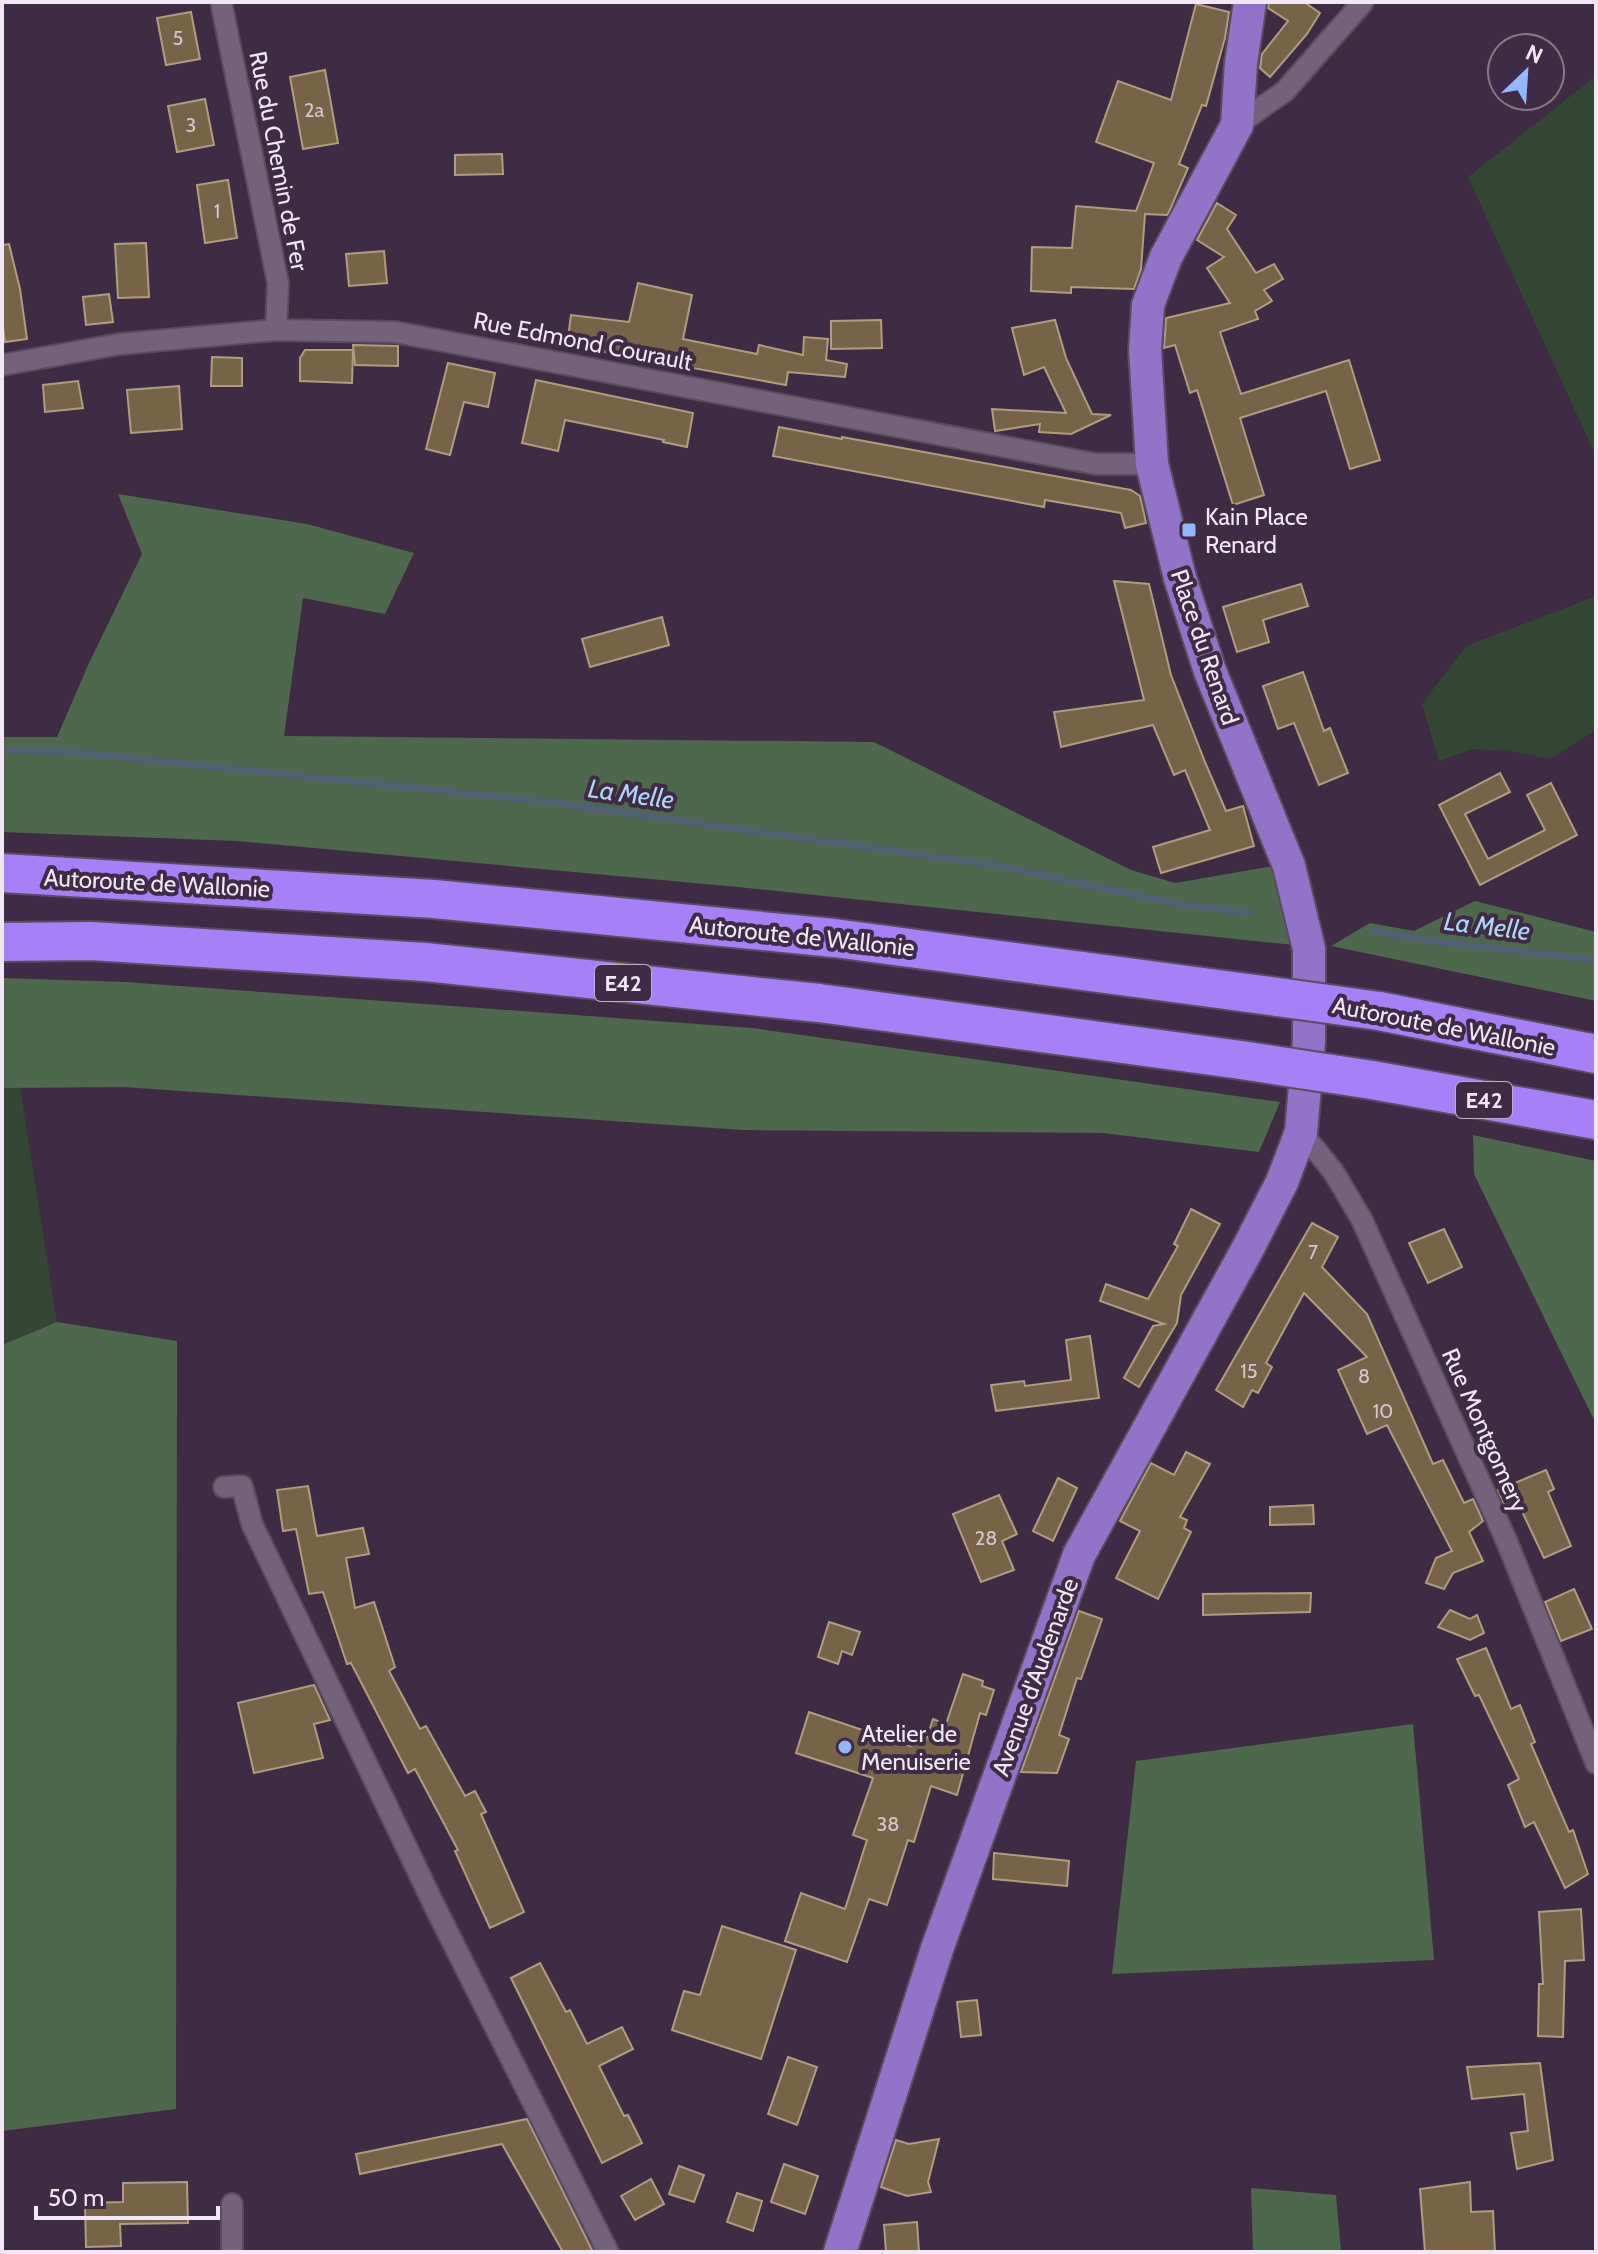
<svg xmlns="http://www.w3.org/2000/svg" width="1598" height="2254" font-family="Cabin,sans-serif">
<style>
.green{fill:#334734}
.forest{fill:#4d684d}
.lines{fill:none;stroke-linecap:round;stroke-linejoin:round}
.stream{stroke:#526074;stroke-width:7}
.building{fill:#776348;stroke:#b29c7f;stroke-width:2}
.street-casing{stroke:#5b4b5f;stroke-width:24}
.primary-casing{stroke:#5b4b5f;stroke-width:36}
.highway-casing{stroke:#5b4b5f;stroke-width:42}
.street{stroke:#75617b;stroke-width:20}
.primary{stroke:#9273c7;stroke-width:32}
.highway{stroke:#a67ff9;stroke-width:38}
.highway-bridge-casing{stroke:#5b4b5f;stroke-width:42;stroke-linecap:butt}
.highway-bridge{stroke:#a67ff9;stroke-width:38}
.poi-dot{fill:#92b7fd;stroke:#3f2c44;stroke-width:3}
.labels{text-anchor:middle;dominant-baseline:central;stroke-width:8;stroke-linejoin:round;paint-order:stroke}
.number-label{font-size:20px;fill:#d4c6ca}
.shield{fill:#3f2c44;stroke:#bdafc1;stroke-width:2}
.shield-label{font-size:22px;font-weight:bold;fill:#f3e7f6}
.street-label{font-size:24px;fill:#f3e7f6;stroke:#3f2c44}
.poi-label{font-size:24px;fill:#f3e7f6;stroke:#3f2c44;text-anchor:start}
.water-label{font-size:26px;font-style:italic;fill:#aed4f9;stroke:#3f2c44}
</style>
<rect width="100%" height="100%" fill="#3f2c44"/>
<g class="green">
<path d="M1596,76v380l-128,-279z"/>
<path d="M1596,596v134l-46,29 -38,-8 -39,-2 -34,12 -17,-57 44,-58z"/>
<path d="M2,1087h18l37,235 -55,23z"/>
</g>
<g class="forest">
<path d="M118,494l189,30 107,29 -29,61 -82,-16 -19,138 590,6 257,128 44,13 104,-18 15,80 -556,-58 -501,-46 -235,-9v-95h55l32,-74 53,-109z"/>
<path d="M1475,901l121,31v69l-265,-55 39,-23 44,8z"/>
<path d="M2,978l123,4 627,46 528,74 -21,50 -156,-19 -360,-3 -619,-43 -122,1z"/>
<path d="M1473,1135l123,26v263l-122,-250z"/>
<path d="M57,1322l120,19 -1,768 -174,22v-786z"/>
<path d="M1413,1724l21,236 -322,14 24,-213z"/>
<path d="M1251,2188l85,7 5,57h-88z"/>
</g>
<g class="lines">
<g class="stream">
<path d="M2,750l71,2 468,49 453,64 180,38 76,10"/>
<path d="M1374,931l64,11 158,18"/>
</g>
</g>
<g class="building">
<path d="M1269,2h35l16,11 -13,21 -37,43 -10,-9 2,-14 26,-33 -20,-13z"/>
<path d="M1196,4l33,8 -4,26 -19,68 -4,-1 -23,59 9,4 -19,44 -2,3 -22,-1 -4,55 -7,20 -63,-2v6l-40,-2 1,-44 40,1 4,-42 60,5 18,-48 -58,-21 22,-61 53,19z"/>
<path d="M191,12l9,47 -34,6 -9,-47z"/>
<path d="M325,70l13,73 -35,6 -13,-72z"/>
<path d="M205,99l9,46 -37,7 -9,-46z"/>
<path d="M502,154l1,20 -48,1v-20z"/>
<path d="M228,180l9,58 -32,5 -8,-58z"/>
<path d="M1217,203l19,12 -9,14 29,44 18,-9 9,15 -19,11 8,11 -17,10 3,8 -38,13 21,62 108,-34 31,100 -30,9 -24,-78 -86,27 24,77 -31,10 -36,-115 -7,3 -15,-48 -11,3 2,-30 64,-15 -23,-35 17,-11 -27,-17z"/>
<path d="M146,243l3,54 -31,1 -3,-54z"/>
<path d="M9,244l11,45 7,50 -22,3 -3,-22v-75z"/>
<path d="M384,251l3,32 -38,3 -3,-32z"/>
<path d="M638,283l54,12 -9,44 74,15 2,-9 44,10 1,-18 24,2 -2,21 21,4 -2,13 -57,-5 -2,13 -219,-40 4,-30 58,7z"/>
<path d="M109,294l4,28 -27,3 -3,-28z"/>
<path d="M881,320l1,28 -51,1v-28z"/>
<path d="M1055,320l11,38 26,56 19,1 -40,19 -32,-2 1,-8 -45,7 -3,-22 74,4 -22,-46 -20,8 -12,-47z"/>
<path d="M353,345l45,1v20l-43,-1z"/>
<path d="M305,350h48l-1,33 -52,-2v-23z"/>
<path d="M212,357l30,1v28h-31z"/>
<path d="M448,363l47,10 -7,34 -24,-5 -14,53 -24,-6z"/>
<path d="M536,380l157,33 -6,34 -24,-5 1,-2 -99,-20 -7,31 -36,-8z"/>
<path d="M78,381l5,27 -38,4 -2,-27z"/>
<path d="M179,386l3,43 -51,4 -4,-43z"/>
<path d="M779,427l63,12v-2l289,53 9,6 6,27 -21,5 -4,-15 -76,-13 -1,7 -271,-51z"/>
<path d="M1114,581l35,3 22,91 34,87 21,49 17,-5 11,40 -93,27 -8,-26 57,-17 -25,-60 -11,5 -21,-50 -92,22 -7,-35 90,-12z"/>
<path d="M1301,584l7,22 -45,14 6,22 -32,10 -14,-45z"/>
<path d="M662,617l7,28 -79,22 -8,-28z"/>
<path d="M1303,672l21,59 6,-3 18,45 -29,12 -25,-62 -16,6 -15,-43z"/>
<path d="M1500,773l10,19 -45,22 23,45 57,-29 -18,-35 24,-12 26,52 -97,50 -41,-80z"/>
<path d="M1191,1209l29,15 -39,71 -4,28 -38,64 -15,-9 29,-52 11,-2 -64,-23 6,-17 42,15 30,-53 -4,-2z"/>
<path d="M1312,1223l26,14 -16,30 45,47 66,150 10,-4 21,43 9,-4 10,22 -14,11 14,29 -30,12 -9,16 -18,-6 10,-25 16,-7 -65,-126 -20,9 -29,-64 29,-13 -63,-64 -38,70 6,4 -14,26 -6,-3 -9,17 -27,-17z"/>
<path d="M1444,1229l18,38 -34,16 -19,-40z"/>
<path d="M1090,1336l9,62 -103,13 -5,-26 33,-4 1,5 46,-6 -5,-40z"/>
<path d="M1186,1452l24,12 -30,53 7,3 -3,8 7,4 -33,67 -42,-21 24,-47 -20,-10 31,-58 23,12z"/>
<path d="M1546,1470l8,19 -6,3 23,54 -27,12 -25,-53 -12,6 -9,-21z"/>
<path d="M1058,1478l19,10 -24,53 -20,-10z"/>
<path d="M308,1486l9,50 46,-8 6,26 -23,4 9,50 19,-6 21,65 -6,4 15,28 16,30 6,-3 39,70 10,-5 11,21 -5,2 43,98 -34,16 -35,-77 3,-1 -43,-81 -7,4 -57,-110 -4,1 -24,-72 -14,2 -13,-65 -13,2 -6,-41z"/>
<path d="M999,1495l18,39 -15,7 12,29 -33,12 -28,-68z"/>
<path d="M1313,1505l1,19 -44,1v-18z"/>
<path d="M1574,1589l18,40 -31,12 -16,-39z"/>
<path d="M1311,1593l-1,19 -107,3v-21z"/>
<path d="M1450,1610l20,9 7,-4 7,18 -14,7 -32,-13z"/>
<path d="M1079,1611l23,8 -21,60 -4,-1 -18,57 10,4 -12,34 -36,-1z"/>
<path d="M829,1622l31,10 -8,23 -10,-4 -4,13 -20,-7z"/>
<path d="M1486,1648l25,61 9,-4 15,37 -4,2 38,88 4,-2 15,44 -23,14 -31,-66 -9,5 -17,-42 11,-6 -40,-84 -4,1 -18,-37z"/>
<path d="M963,1674l20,7 -1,5 12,4 -8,25 -6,-2 -23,82 -26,-9 -17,56 -6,-2 -21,65 -18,-6 -22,63 -62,-21 16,-48 44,16 22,-69 -14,-5 20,-57 -77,-25 13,-41 101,34 15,-3 8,-24 13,5z"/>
<path d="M314,1685l16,35 -16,4 9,34 -69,15 -16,-70z"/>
<path d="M994,1853l75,8 -2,25 -74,-7z"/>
<path d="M1581,1909l3,51 -19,1 -2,76 -25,-1 1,-52h4l-4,-72z"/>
<path d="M722,1926l74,24 -35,109 -89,-29 12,-39 16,4z"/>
<path d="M540,1963l26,49 4,-2 17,34 35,-17 11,22 -34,17 25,50 4,-1 14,28 -40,20 -91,-185z"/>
<path d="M977,2000l4,35 -20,2 -4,-35z"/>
<path d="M788,2057l29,10 -20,58 -29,-11z"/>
<path d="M1540,2063l13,97 -36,9 -6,-36 17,-2 -4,-37 -52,5 -5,-32z"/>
<path d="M527,2119l66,133h-30l-61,-108 -142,30 -4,-20z"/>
<path d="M939,2139l-11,43 3,10 -24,4 -26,-9 15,-47 13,4z"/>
<path d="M784,2164l34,12 -13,38 -34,-12z"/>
<path d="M679,2166l25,9 -10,27 -25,-8z"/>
<path d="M651,2179l13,25 -29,16 -14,-24z"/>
<path d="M187,2182l1,41 -68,1 1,22 -35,1 -1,-44 38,-1v-19z"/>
<path d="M1470,2182l1,30 22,-1 2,41h-70l-5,-63z"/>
<path d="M737,2193l25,8 -9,30 -26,-9z"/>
<path d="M917,2222l2,30h-33l-2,-27z"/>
</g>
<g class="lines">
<defs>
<g id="street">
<path d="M221,2l57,281 -2,47"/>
<path d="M1237,125l48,-34 78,-89"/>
<path d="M2,365l118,-21 156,-14 119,2 701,132h56"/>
<path d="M1301,1132l32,39 29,49 145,322 89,221"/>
<path d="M224,1487l18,-1 10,38 183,383 173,345"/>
<path d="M232,2204v48"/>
</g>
<path id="primary" d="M840,2252l97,-303 142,-394 168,-305 35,-68 19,-50 8,-91v-92l-20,-83 -79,-195 -30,-93 -28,-114 -7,-114 3,-45 18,-48 71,-132 4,-62 9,-61"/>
<g id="highway">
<path d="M2,873l432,26 400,39 414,55"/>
<path d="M2,942l89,-1 334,21 394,41 422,57"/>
<path d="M1379,1011l217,43"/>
<path d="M1372,1080l224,40"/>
</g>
</defs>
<use href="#street" class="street-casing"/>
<use href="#primary" class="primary-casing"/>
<use href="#highway" class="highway-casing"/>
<use href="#street" class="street"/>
<use href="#primary" class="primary"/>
<use href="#highway" class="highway"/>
<defs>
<g id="highway-bridge">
<path d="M1248,993l131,18"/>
<path d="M1241,1060l131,20"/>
</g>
</defs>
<use href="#highway-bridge" class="highway-bridge-casing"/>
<use href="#highway-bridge" class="highway-bridge"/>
</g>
<g class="poi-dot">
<rect x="1181" y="522" width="16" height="16" rx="4"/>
<circle cx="845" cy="1747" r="8"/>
</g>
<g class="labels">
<g class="number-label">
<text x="178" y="38">5</text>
<text x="314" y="110">2a</text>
<text x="191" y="125">3</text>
<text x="217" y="211">1</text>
<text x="1313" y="1252">7</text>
<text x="1249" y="1371">15</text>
<text x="1364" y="1376">8</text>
<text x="1383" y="1411">10</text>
<text x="986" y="1538">28</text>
<text x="888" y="1824">38</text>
</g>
<g class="shield">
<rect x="595" y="965" width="56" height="36" rx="6"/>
<rect x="1456" y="1082" width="56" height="36" rx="6"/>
</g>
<g class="shield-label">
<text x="623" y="983">E42</text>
<text x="1484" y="1100">E42</text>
</g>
<g class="street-label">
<text transform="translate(279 161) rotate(79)">Rue du Chemin de Fer</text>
<text transform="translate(583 341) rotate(11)">Rue Edmond Courault</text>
<text transform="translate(1205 647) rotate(71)">Place du Renard</text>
<text transform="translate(157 883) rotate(3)">Autoroute de Wallonie</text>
<text transform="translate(802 936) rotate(6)">Autoroute de Wallonie</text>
<text transform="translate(1444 1026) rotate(11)">Autoroute de Wallonie</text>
<text transform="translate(1485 1430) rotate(66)">Rue Montgomery</text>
<text transform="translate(1035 1677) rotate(-70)">Avenue d'Audenarde</text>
</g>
<g class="poi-label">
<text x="1205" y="516">Kain Place<tspan x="1205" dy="28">Renard</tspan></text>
<text x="861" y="1733">Atelier de<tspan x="861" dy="28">Menuiserie</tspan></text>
</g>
<g class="water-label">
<text transform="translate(631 794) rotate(8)">La Melle</text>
<text transform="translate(1487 926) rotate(7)">La Melle</text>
</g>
</g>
<rect width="1598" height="2254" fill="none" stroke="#f3e7f6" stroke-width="8"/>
<g transform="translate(1526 72) rotate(25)"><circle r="38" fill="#3f2c44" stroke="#87778b" stroke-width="2"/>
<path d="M0-6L14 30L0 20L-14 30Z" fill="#92b7fd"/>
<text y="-12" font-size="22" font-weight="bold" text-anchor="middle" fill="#f3e7f6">N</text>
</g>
<path d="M36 2206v12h182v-12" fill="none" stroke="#f3e7f6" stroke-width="4"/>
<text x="48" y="2206" font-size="24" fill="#f3e7f6" stroke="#3f2c44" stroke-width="6" paint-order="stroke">50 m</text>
</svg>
